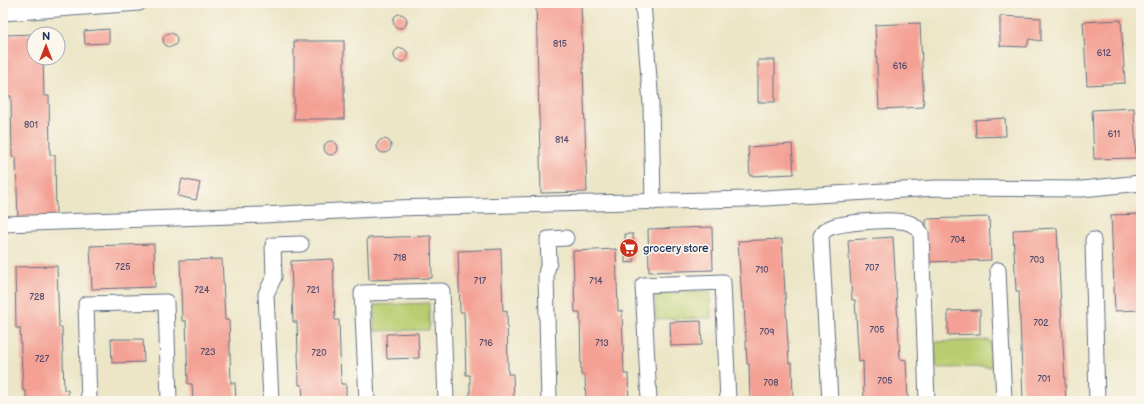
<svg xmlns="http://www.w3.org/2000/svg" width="1144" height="404" font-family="'Balsamiq Sans',sans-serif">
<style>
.green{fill:#b9cd70;stroke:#6a7e67}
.building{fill:#f4a094}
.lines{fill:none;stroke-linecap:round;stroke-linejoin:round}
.street-casing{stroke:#646f83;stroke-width:17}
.street{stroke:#fff;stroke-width:15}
.labels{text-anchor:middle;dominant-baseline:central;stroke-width:3.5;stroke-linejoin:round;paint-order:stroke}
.number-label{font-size:9px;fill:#514b6c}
.poi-label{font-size:11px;fill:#1b2f5e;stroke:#fbf7ec;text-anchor:start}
</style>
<rect width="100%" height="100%" fill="#fbf7ec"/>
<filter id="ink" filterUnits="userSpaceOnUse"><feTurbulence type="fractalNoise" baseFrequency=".025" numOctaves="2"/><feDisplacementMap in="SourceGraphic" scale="8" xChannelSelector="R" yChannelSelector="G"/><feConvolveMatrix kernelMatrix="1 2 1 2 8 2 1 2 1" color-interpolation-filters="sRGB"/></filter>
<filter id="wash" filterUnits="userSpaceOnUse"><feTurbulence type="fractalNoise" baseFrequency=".012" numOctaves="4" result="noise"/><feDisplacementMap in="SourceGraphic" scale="16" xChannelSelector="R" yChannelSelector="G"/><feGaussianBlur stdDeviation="0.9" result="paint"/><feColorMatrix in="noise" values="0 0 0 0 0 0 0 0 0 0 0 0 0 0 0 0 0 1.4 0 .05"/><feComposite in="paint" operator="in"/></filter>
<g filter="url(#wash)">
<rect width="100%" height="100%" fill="#ece6c7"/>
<g class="green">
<path d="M710,291l1,27 -55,1 -1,-27z"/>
<path d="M429,303v27l-55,1v-26z"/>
<path d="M990,340l1,27 -55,1 -1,-26z"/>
</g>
<g id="blocks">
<g class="building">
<path d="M536,3h45l6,189 -46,1z"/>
<circle cx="400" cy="21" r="7"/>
<path d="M1000,16l41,2v23l-12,-2 -2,8 -27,-1z"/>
<path d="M1121,20l4,63 -38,2 -4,-63z"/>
<path d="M920,23l4,84 -45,2 -4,-84z"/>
<path d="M109,29v14l-24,1 -1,-13z"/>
<circle cx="170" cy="40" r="7"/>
<path d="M34,34v24h9l1,38h5l1,59h5l1,64 -38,2 -2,-64h-4l-1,-61h-4l-2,-61z"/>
<rect x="294" y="41" width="50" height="78"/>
<circle cx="401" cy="55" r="7"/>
<rect x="758" y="60" width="17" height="42"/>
<path d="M1134,108l2,50 -42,1 -2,-49z"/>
<path d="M1005,118l1,18 -30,1 -1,-17z"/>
<circle cx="384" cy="146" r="7"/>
<circle cx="331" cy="148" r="7"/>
<path d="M792,144l2,30 -44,2 -2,-29z"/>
<path d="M182,179l18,4 -4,17 -18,-4z"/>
<path d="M1141,214v96l-26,1 -4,-96z"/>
<path d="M989,217l2,43 -64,2 -1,-43z"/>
<path d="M712,227l1,43 -64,2 -1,-43z"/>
<path d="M1057,228l9,173h-43l-4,-110h-3l-3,-61z"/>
<path d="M625,234h8l1,28 -9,1z"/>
<path d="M431,236l1,42 -63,2 -2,-42z"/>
<path d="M893,237l7,122 6,1 2,41h-44l-1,-40 -4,1 -4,-62h-3l-4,-60z"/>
<path d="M782,239l7,124h3l1,38h-43l-1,-37h-2l-3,-62h-2l-4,-61z"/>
<path d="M154,244l1,43 -63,2 -2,-43z"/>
<path d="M501,249l2,62 4,-1 1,64h5l1,27h-44v-26h-4l-2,-63h-4l-2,-61z"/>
<path d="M616,249l2,62h4l2,63h4l1,27h-43l-1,-26h-4l-1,-63h-5l-2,-61z"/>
<path d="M222,259l3,61h4l2,63h4l1,18h-43l-1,-17h-4l-2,-63h-4l-2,-61z"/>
<path d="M333,259l2,61h4l2,64h5v17h-43l-1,-16h-3l-2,-63h-4l-2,-61z"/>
<path d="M57,266l2,61h3l2,63h4v11h-42v-10h-3l-3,-63h-4l-1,-61z"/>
<path d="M980,310v24l-32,1v-24z"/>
<path d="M701,321l1,24 -31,1 -1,-24z"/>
<path d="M418,333l1,25 -32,1 -1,-25z"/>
<path d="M111,339h32l1,23 -32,1z"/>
</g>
</g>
</g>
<g filter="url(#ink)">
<use href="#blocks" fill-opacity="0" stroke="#646f83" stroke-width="1"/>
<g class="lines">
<defs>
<g id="street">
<path d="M643,3l8,101 2,98"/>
<path d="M3,13l136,-10"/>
<path d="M3,224l260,-9 132,-7 352,-9 189,-11 146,1 59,-6"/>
<path d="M1093,240l4,161"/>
<path d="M998,270l6,131"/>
<path d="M89,401l-3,-97 80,-2 3,99"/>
<path d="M271,401l-5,-107 8,-17 -1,-32 28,-1"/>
<path d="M367,401l-5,-108 80,-2 4,110"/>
<path d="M549,401l-3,-127 3,-12 -1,-23 18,-1"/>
<path d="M649,401l-6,-116 80,-3 5,119"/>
<path d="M830,401l-9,-165c2,-5 5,-7 11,-9 14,-5 64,-9 77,-4 6,2 9,5 12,10l6,168"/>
</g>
</defs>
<use href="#street" class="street-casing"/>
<use href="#street" class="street"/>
</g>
</g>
<defs>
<symbol id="supermarket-disc" viewBox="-11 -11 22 22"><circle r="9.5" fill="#c8321e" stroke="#fbf7ec"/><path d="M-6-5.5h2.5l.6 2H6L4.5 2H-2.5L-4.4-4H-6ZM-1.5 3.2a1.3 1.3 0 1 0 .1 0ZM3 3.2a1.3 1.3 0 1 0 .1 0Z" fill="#fff"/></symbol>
</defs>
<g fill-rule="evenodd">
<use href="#supermarket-disc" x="618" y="237" width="22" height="22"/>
</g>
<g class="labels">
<g class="number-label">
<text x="560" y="44">815</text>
<text x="1104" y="53">612</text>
<text x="900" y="66">616</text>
<text x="31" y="125">801</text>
<text x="1114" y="134">611</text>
<text x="562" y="140">814</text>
<text x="958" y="240">704</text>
<text x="400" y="258">718</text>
<text x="1037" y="260">703</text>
<text x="123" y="267">725</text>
<text x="872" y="268">707</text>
<text x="762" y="270">710</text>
<text x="480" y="281">717</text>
<text x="596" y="281">714</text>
<text x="202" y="290">724</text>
<text x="313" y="290">721</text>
<text x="37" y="297">728</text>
<text x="1041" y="323">702</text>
<text x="877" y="330">705</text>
<text x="767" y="332">709</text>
<text x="486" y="343">716</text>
<text x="602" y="343">713</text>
<text x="208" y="352">723</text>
<text x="319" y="353">720</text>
<text x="42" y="359">727</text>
<text x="1044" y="379">701</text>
<text x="885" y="381">705</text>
<text x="771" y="383">708</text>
</g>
<g class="poi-label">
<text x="643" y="248">grocery store</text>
</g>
</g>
<rect width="1144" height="404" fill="none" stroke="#fbf7ec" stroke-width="16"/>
<g transform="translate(46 46)"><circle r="19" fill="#fbf7ec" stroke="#a1a7b3"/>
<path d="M0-3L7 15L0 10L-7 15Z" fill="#c8321e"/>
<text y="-6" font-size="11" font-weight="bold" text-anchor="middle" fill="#1b2f5e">N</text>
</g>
</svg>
